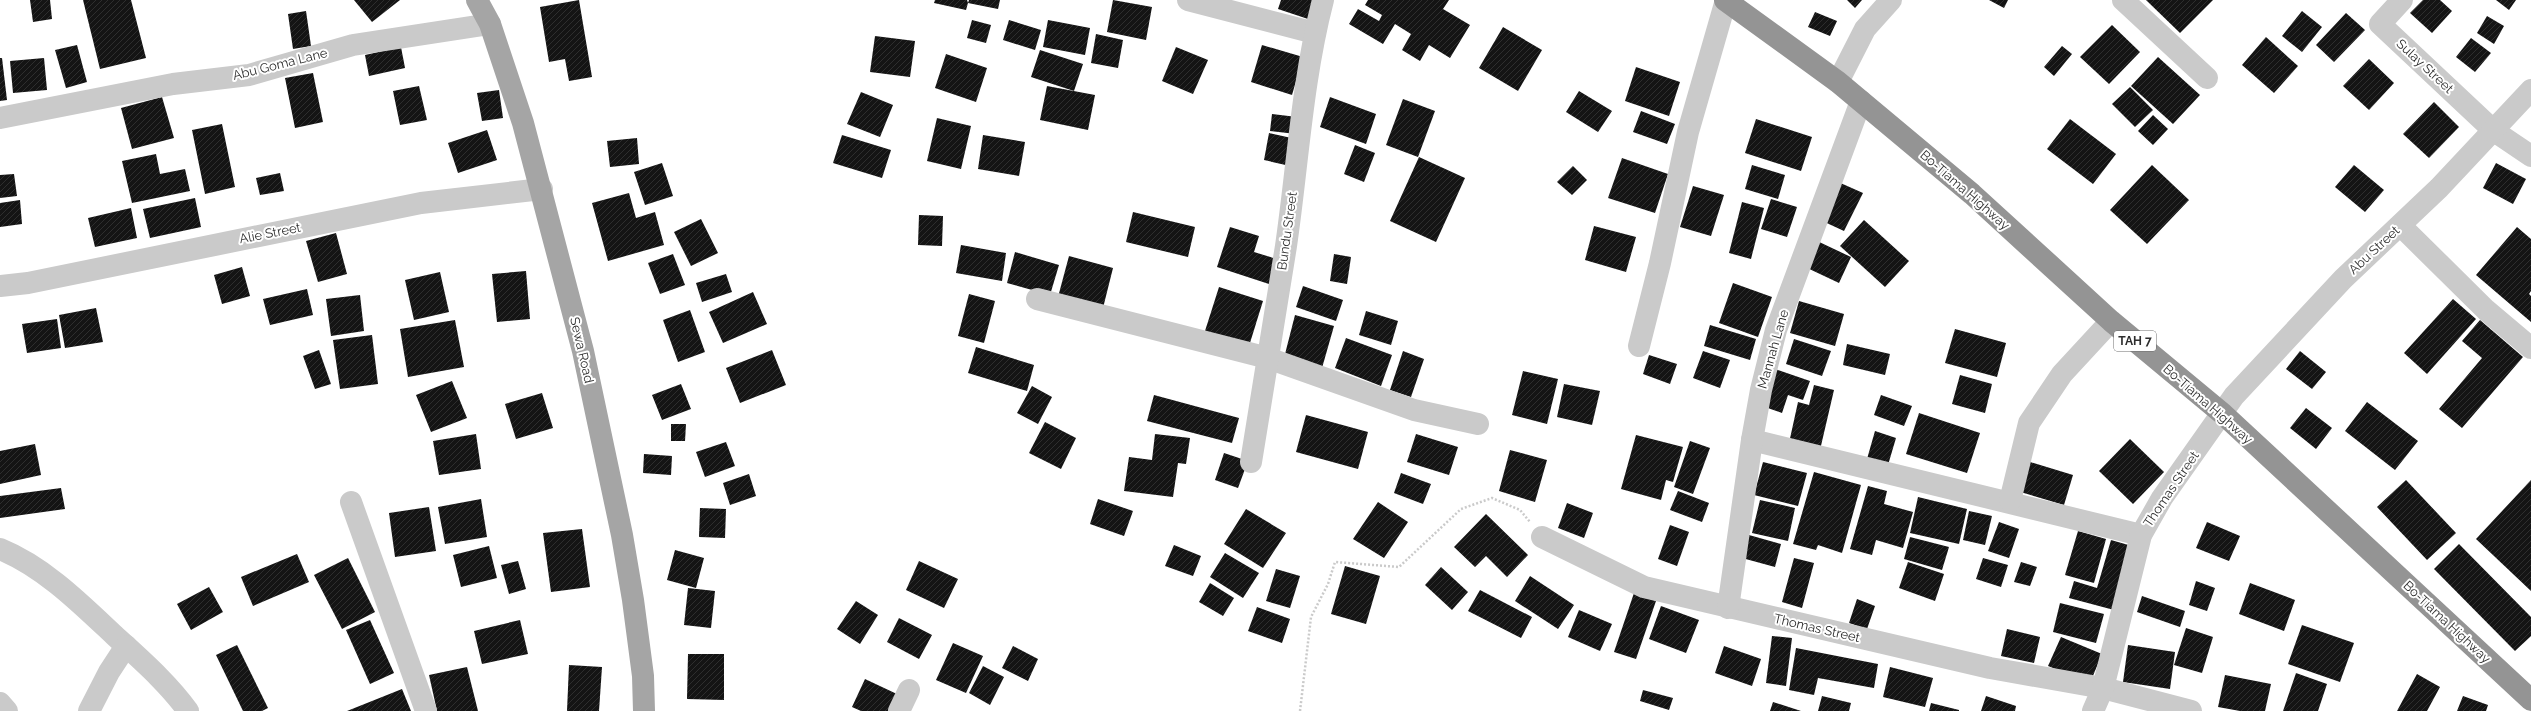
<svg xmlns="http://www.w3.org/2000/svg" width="2531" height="711" font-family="Raleway,sans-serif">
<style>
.building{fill:url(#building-hatch)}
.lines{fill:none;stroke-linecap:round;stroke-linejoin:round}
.path{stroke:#cacaca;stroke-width:2.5;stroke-dasharray:2 2;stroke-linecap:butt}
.street{stroke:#cacaca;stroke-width:22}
.primary{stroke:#a5a5a5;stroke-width:22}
.highway{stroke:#949494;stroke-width:22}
.labels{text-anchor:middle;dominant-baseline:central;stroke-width:4;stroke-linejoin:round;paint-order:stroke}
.shield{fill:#fff;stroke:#6c6c6c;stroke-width:1}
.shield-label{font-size:12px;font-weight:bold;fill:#2d2d2d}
.street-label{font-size:13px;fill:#2d2d2d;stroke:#fff}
</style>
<defs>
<pattern id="building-hatch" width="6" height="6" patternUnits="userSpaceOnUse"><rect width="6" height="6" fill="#141414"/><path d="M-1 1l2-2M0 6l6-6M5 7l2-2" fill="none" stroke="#2e2e2e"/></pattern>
</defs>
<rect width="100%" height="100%" fill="#fff"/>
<g class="building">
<path d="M30,0h20l2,19 -19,3z"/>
<path d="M83,0h48l15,58 -46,11z"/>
<path d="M354,0h46l-28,22z"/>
<path d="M579,0l13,77 -23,4 -4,-22 -16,3 -9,-55z"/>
<path d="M935,0h32l1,3 -2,7 -32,-7z"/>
<path d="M969,0h31l-2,9 -30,-6z"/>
<path d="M1113,0l39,7 -6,33 -39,-8z"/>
<path d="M1281,0h33l-6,19 -30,-10z"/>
<path d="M1368,0h81l-6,9 27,16 -20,33 -21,-13 -9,16 -18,-11 9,-16 -16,-10 -12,20 -34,-20 9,-15 21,12 3,-6 -17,-10z"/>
<path d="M1847,0h15l-7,8z"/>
<path d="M1989,0h19l-4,8z"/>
<path d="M2146,0h67l-33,33z"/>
<path d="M2423,0h17l12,11 -20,22 -22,-20z"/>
<path d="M2496,0h20l-7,10z"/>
<path d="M306,11l5,35 -18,3 -5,-35z"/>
<path d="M2302,11l20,16 -20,25 -20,-16z"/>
<path d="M1815,12l22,9 -7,15 -22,-9z"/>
<path d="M2346,13l19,17 -31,32 -18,-17z"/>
<path d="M2487,16l17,10 -10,18 -17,-11z"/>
<path d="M972,20l19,5 -5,18 -19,-5z"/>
<path d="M1009,20l32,10 -6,20 -32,-10z"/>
<path d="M1048,20l42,8 -5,27 -42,-8z"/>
<path d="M2112,25l28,27 -31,32 -29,-27z"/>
<path d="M1503,27l39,23 -24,41 -39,-23z"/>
<path d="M1096,34l27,6 -5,28 -27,-5z"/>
<path d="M875,36l40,5 -5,36 -40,-5z"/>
<path d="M2266,37l32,29 -24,27 -32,-28z"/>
<path d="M2471,38l20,15 -16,19 -19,-15z"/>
<path d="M77,45l10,37 -21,6 -11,-38z"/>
<path d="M1262,45l41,12 -11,38 -41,-13z"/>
<path d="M2062,46l10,8 -18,22 -10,-9z"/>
<path d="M401,47l4,21 -36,8 -4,-21z"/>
<path d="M1176,47l32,13 -15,34 -31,-13z"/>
<path d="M1040,50l43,14 -9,27 -43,-14z"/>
<path d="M946,54l41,14 -11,34 -41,-14z"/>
<path d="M2158,57l42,38 -27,29 -42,-38z"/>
<path d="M0,58h2l5,42 -7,1z"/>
<path d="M44,58l3,32 -34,3 -3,-32z"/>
<path d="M2369,59l25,24 -25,27 -26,-24z"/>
<path d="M1636,67l44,15 -11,34 -44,-15z"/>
<path d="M313,73l10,49 -28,6 -10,-50z"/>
<path d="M419,86l8,34 -27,5 -7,-34z"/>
<path d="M1047,86l48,9 -7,35 -48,-10z"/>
<path d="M2130,87l23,23 -18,17 -23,-23z"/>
<path d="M499,90l4,28 -21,3 -5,-28z"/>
<path d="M1579,91l33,20 -14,21 -32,-20z"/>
<path d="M861,92l32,13 -13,32 -33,-13z"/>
<path d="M162,97l12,41 -42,11 -11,-41z"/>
<path d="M1330,97l46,17 -10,30 -46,-17z"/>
<path d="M1403,99l32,12 -17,46 -32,-12z"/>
<path d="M2434,102l25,25 -30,31 -26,-24z"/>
<path d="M1641,111l34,13 -8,20 -34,-12z"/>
<path d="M1272,114l25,3 -1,17 -26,-3z"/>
<path d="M2153,115l15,14 -15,16 -15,-14z"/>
<path d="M937,118l34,8 -10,43 -34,-8z"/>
<path d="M1756,119l56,18 -11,34 -56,-18z"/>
<path d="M2070,119l46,35 -23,30 -46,-35z"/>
<path d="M222,124l13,63 -30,7 -13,-64z"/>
<path d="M487,130l10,30 -39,13 -10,-30z"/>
<path d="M1269,133l27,6 -6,27 -26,-6z"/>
<path d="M842,135l49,15 -9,28 -49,-15z"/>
<path d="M983,135l42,7 -6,34 -41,-7z"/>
<path d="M637,138l2,26 -29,3 -3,-26z"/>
<path d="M1355,145l20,8 -11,29 -20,-8z"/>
<path d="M156,154l4,20 25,-5 5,22 -58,12 -10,-42z"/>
<path d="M1419,157l46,21 -29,64 -46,-21z"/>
<path d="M1622,158l46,16 -13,39 -47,-15z"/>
<path d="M662,163l11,33 -28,9 -11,-33z"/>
<path d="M2496,163l30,16 -13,25 -30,-16z"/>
<path d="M1752,165l33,10 -7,24 -33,-10z"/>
<path d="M2152,165l37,35 -42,44 -37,-34z"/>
<path d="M2354,165l30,25 -19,22 -30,-25z"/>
<path d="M1573,166l14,14 -15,15 -15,-13z"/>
<path d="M280,173l4,18 -24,4 -4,-17z"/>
<path d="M14,174l3,22 -17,2v-23z"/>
<path d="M1836,181l27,12 -19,38 -26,-12z"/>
<path d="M1693,186l31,9 -13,41 -31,-9z"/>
<path d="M629,193l7,25 19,-6 9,33 -56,16 -16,-58z"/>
<path d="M195,198l6,29 -51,11 -7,-29z"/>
<path d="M1771,199l26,8 -10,30 -26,-8z"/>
<path d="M20,200l2,24 -22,3v-24z"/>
<path d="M1742,202l22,6 -13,51 -22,-6z"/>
<path d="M131,208l6,30 -42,9 -7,-29z"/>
<path d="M1133,212l62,15 -7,30 -62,-15z"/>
<path d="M919,215l24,1 -1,30 -24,-1z"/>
<path d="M701,219l17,34 -27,13 -17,-34z"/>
<path d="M1864,220l45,41 -24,26 -45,-41z"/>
<path d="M1594,226l42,11 -10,35 -41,-12z"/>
<path d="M1230,227l29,9 -5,16 26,8 -8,25 -55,-18z"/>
<path d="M2517,227l14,12v52l-2,3 2,2v26l-55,-47z"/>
<path d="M336,233l11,41 -29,8 -12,-41z"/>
<path d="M1815,240l36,17 -12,26 -36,-17z"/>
<path d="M961,245l45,8 -4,28 -46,-8z"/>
<path d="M1015,252l44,13 -9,30 -43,-12z"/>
<path d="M673,254l12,31 -25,9 -12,-31z"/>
<path d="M1334,254l17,3 -4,27 -17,-3z"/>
<path d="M1069,256l44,12 -10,40 -45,-11z"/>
<path d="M242,267l8,29 -28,8 -8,-29z"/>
<path d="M526,271l4,48 -33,3 -5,-48z"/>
<path d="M440,272l9,40 -35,8 -9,-40z"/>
<path d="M726,274l6,18 -30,10 -6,-19z"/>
<path d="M1733,283l39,14 -14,40 -39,-14z"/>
<path d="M1303,286l40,14 -7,21 -40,-14z"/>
<path d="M1219,287l44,14 -14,45 -44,-15z"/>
<path d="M307,289l6,26 -43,10 -7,-26z"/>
<path d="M753,292l14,32 -44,19 -14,-31z"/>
<path d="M969,294l26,7 -11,42 -26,-7z"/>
<path d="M360,295l4,36 -33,5 -5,-37z"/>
<path d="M2453,299l23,20 -49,55 -23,-21z"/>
<path d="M1799,301l45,13 -9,32 -45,-13z"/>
<path d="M96,308l7,34 -38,6 -6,-33z"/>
<path d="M690,310l15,42 -27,10 -15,-42z"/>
<path d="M1366,311l32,10 -7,24 -32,-10z"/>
<path d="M1295,315l39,11 -12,42 -38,-10z"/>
<path d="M57,319l4,29 -34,5 -5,-29z"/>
<path d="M455,320l9,47 -56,10 -8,-48z"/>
<path d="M2480,320l43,37 -61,71 -23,-19 43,-51 -20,-17z"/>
<path d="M1710,325l46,14 -6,21 -46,-14z"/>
<path d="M1955,329l51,14 -9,34 -52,-14z"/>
<path d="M372,335l6,49 -38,5 -7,-49z"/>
<path d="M1346,338l46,17 -11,31 -46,-18z"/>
<path d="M1794,339l37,12 -9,25 -36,-12z"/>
<path d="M1847,344l43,10 -5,21 -42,-10z"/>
<path d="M976,347l58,18 -7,26 -59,-18z"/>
<path d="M319,350l12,34 -16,5 -12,-33z"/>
<path d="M772,350l14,35 -46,18 -14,-35z"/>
<path d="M1403,351l21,8 -13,38 -21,-7z"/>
<path d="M1703,351l27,9 -10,28 -27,-10z"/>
<path d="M2300,351l26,21 -14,17 -26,-20z"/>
<path d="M1649,355l28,9 -7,20 -27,-10z"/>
<path d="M1772,368l38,13 -7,19 -15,-5 -6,18 -23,-8z"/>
<path d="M1523,371l35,8 -11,45 -35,-9z"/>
<path d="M1960,375l32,9 -7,29 -33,-9z"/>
<path d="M452,381l15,37 -36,14 -15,-37z"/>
<path d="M681,384l10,25 -29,11 -10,-25z"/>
<path d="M1564,384l36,7 -8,34 -35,-8z"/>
<path d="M1814,385l20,5 -14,60 -31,-7 9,-41 11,3z"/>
<path d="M1032,386l20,11 -14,27 -21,-11z"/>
<path d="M542,393l11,35 -37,11 -11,-35z"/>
<path d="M1154,395l85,23 -7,25 -85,-22z"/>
<path d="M1881,395l31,11 -8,20 -30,-11z"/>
<path d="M2367,402l51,39 -23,29 -50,-39z"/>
<path d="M2306,408l26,20 -16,21 -26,-21z"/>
<path d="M1919,413l61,20 -13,40 -61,-19z"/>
<path d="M1306,415l62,17 -10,37 -62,-17z"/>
<path d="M1045,422l31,16 -15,31 -32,-16z"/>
<path d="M671,424h15l-1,17h-14z"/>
<path d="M1875,431l21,7 -8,27 -21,-6z"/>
<path d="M476,434l5,35 -42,6 -6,-34z"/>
<path d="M1155,434l35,4 -4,26 -8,-1 -5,34 -49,-6 5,-34 23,3z"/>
<path d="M1416,434l42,13 -9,28 -42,-13z"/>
<path d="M1636,435l47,12 -10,35 -7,-2 -5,20 -40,-11z"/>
<path d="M2130,439l34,33 -31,32 -34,-33z"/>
<path d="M1690,441l20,7 -17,46 -19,-7z"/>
<path d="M726,442l9,24 -30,11 -9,-25z"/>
<path d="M35,444l6,31 -41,9v-33z"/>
<path d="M1510,450l37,10 -12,42 -36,-11z"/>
<path d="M1224,453l24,8 -10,27 -23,-8z"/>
<path d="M644,454l28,2 -1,19 -28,-2z"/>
<path d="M2027,461l46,14 -9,30 -47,-14z"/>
<path d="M1763,462l44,11 -9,33 -44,-11z"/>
<path d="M1814,472l47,13 -19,68 -24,-8 -2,5 -23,-6z"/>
<path d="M1401,473l30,11 -8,20 -29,-11z"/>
<path d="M749,474l7,22 -26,9 -7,-22z"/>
<path d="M2406,480l50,53 -29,27 -50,-53z"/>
<path d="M2531,480v111l-55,-52z"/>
<path d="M1868,486l19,5 -3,13 29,8 -10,36 -27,-8 -4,15 -22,-6z"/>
<path d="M61,488l4,21 -65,9v-22z"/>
<path d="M1678,491l31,12 -7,19 -32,-12z"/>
<path d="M1918,497l49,12 -8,35 -49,-11z"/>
<path d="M481,499l6,38 -42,7 -7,-37z"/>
<path d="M1098,499l35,12 -9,25 -34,-12z"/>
<path d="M1760,500l35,8 -7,33 -36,-8z"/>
<path d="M1378,502l30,20 -24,36 -31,-19z"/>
<path d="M1567,503l26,10 -9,25 -26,-10z"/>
<path d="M429,507l7,44 -41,6 -6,-44z"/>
<path d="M700,508l26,1 -1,29 -26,-1z"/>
<path d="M1246,509l40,24 -23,35 -39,-24z"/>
<path d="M1969,511l23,5 -7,29 -22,-5z"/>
<path d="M1486,514l42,41 -21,22 -21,-21 -11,11 -21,-20z"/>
<path d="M1999,522l20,7 -10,29 -21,-7z"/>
<path d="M2207,522l33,14 -11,25 -33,-13z"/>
<path d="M1670,525l19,7 -12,34 -19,-7z"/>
<path d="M582,529l8,58 -39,5 -8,-59z"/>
<path d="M2078,531l28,8 -12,44 -29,-8z"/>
<path d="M1749,535l32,9 -6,23 -33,-9z"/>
<path d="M1910,537l39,10 -7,23 -38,-11z"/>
<path d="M2111,540l21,6 -18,64 -45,-12 5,-17 23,7z"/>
<path d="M2459,544l72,73v19l-16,15 -81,-82z"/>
<path d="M1174,545l27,11 -8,20 -28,-10z"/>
<path d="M489,546l8,32 -36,9 -8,-32z"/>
<path d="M675,550l29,8 -8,30 -29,-8z"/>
<path d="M1225,553l34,20 -16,25 -33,-21z"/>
<path d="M297,554l12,28 -56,24 -12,-29z"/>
<path d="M348,558l27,54 -33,17 -28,-54z"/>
<path d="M1794,558l20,5 -12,45 -20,-6z"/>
<path d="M1983,558l25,7 -7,22 -25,-8z"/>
<path d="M518,561l8,28 -17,5 -8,-29z"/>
<path d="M919,561l39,18 -14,29 -38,-18z"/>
<path d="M1908,562l36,12 -9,27 -36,-13z"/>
<path d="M2021,562l16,5 -7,19 -16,-4z"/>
<path d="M1345,566l35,10 -14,48 -35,-10z"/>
<path d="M1441,567l27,25 -16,18 -27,-25z"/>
<path d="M1276,569l24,7 -10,32 -24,-7z"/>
<path d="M1530,576l44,29 -16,24 -43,-28z"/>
<path d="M2196,581l19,7 -8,23 -18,-6z"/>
<path d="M1210,583l24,15 -11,18 -24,-14z"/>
<path d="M2250,583l45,17 -11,31 -45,-17z"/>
<path d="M209,587l14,25 -32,18 -14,-26z"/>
<path d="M688,588l27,3 -4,37 -27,-3z"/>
<path d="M1480,590l52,27 -11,21 -53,-27z"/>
<path d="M1634,593l22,8 -20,58 -22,-7z"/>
<path d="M2142,596l43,15 -5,16 -43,-15z"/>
<path d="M1857,599l18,7 -8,23 -18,-6z"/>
<path d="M856,601l22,14 -18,29 -23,-15z"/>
<path d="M2060,603l44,11 -8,29 -43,-11z"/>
<path d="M1661,606l38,14 -13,33 -37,-14z"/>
<path d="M1257,607l33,12 -8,24 -34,-12z"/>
<path d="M1579,610l33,14 -12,27 -32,-14z"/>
<path d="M899,618l33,17 -13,24 -32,-17z"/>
<path d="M370,620l24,53 -24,11 -24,-54z"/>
<path d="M520,620l8,34 -46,10 -8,-33z"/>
<path d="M2302,625l52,18 -14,39 -52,-18z"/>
<path d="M2186,628l27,9 -11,36 -28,-8z"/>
<path d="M2007,629l33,8 -6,26 -33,-7z"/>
<path d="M1772,636l20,2 -6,48 -20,-3z"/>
<path d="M2061,637l41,17 -12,29 -42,-17z"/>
<path d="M953,643l30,13 -17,37 -30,-13z"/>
<path d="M237,645l31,63 -6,3h-19l-27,-56z"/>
<path d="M2128,645l47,7 -5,37 -47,-7z"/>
<path d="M1013,646l25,13 -10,22 -26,-13z"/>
<path d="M1724,646l37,13 -9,27 -37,-13z"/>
<path d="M1796,648l82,16 -4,24 -56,-10 -4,17 -25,-5z"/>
<path d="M688,654h36v46l-37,-1z"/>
<path d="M569,665l33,2 -3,44h-32z"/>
<path d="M983,666l21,11 -14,28 -21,-12z"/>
<path d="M467,667l11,44h-41l-8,-36z"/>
<path d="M1890,667l43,11 -8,29 -42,-10z"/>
<path d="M2296,673l31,11 -9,27h-35z"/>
<path d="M2417,674l23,13 -13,24h-30z"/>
<path d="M2225,675l46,9 -6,27h-25l-22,-4z"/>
<path d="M865,679l34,16 -8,16h-30l-9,-4z"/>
<path d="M402,689l9,22h-64z"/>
<path d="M1643,690l30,8 -4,12 -29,-9z"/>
<path d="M1822,696l29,7 -2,8h-31z"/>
<path d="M1986,696l30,10 -1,5h-34z"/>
<path d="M2463,696l25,9 -2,6h-29z"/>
<path d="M1773,702l28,9h-31z"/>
<path d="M1931,703l28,7v1h-30z"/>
</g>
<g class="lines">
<path class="path" d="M1300,711l11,-94 17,-33 7,-22 64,5 62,-58 31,-11 28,12 10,12"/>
<g class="street">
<path d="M1188,0l127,33"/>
<path d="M2123,0l84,78"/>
<path d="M2402,0l-22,24 114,107 37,25"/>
<path d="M1838,82l27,-53 26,-29"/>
<path d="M0,118l173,-34 76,-9 104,-30 137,-21"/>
<path d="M2401,226l85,84 45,38"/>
<path d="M0,286l28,-3 393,-80 121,-14"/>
<path d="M1037,299l231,59 146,52 64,14"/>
<path d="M1639,346l21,-83 28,-131 38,-132"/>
<path d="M1752,440l389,95"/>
<path d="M1251,462c12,-72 24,-144 35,-216 12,-83 16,-165 37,-246"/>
<path d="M2010,501l19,-78 33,-49 49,-53"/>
<path d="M351,502l75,209"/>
<path d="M1542,537l102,50 346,81 113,20 88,23"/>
<path d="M0,549c44,18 80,54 114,86 26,24 53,47 74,76"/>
<path d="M1728,608l24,-168 9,-50 15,-60 85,-229"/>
<path d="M0,703l7,8"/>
<path d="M89,711l20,-39 17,-26"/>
<path d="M899,711l10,-21"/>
<path d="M2093,711l10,-23 38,-153 21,-37 72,-102 109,-117 96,-91 92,-98"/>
</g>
<path class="primary" d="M477,0l13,24 33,99 60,228 39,184 11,65 10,76 1,35"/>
<path class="highway" d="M1725,0l113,82 134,112 139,127 112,93 308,286"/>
</g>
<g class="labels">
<rect class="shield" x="2114" y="331" width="42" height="20" rx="3"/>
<g class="shield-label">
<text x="2135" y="341">TAH 7</text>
</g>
<g class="street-label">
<text transform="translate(280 64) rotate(-14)">Abu Goma Lane</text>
<text transform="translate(2425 66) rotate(43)">Sulay Street</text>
<text transform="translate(1965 190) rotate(41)">Bo-Tiama Highway</text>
<text transform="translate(1287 231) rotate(-82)">Bundu Street</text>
<text transform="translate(270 233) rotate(-11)">Alie Street</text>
<text transform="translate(2374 250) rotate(-43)">Abu Street</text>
<text transform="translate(1773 349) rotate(-74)">Mannah Lane</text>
<text transform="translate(582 350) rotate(77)">Sewa Road</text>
<text transform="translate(2208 404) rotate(41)">Bo-Tiama Highway</text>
<text transform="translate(2171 489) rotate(-56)">Thomas Street</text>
<text transform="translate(2447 622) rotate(43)">Bo-Tiama Highway</text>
<text transform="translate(1817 628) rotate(13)">Thomas Street</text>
</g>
</g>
</svg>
